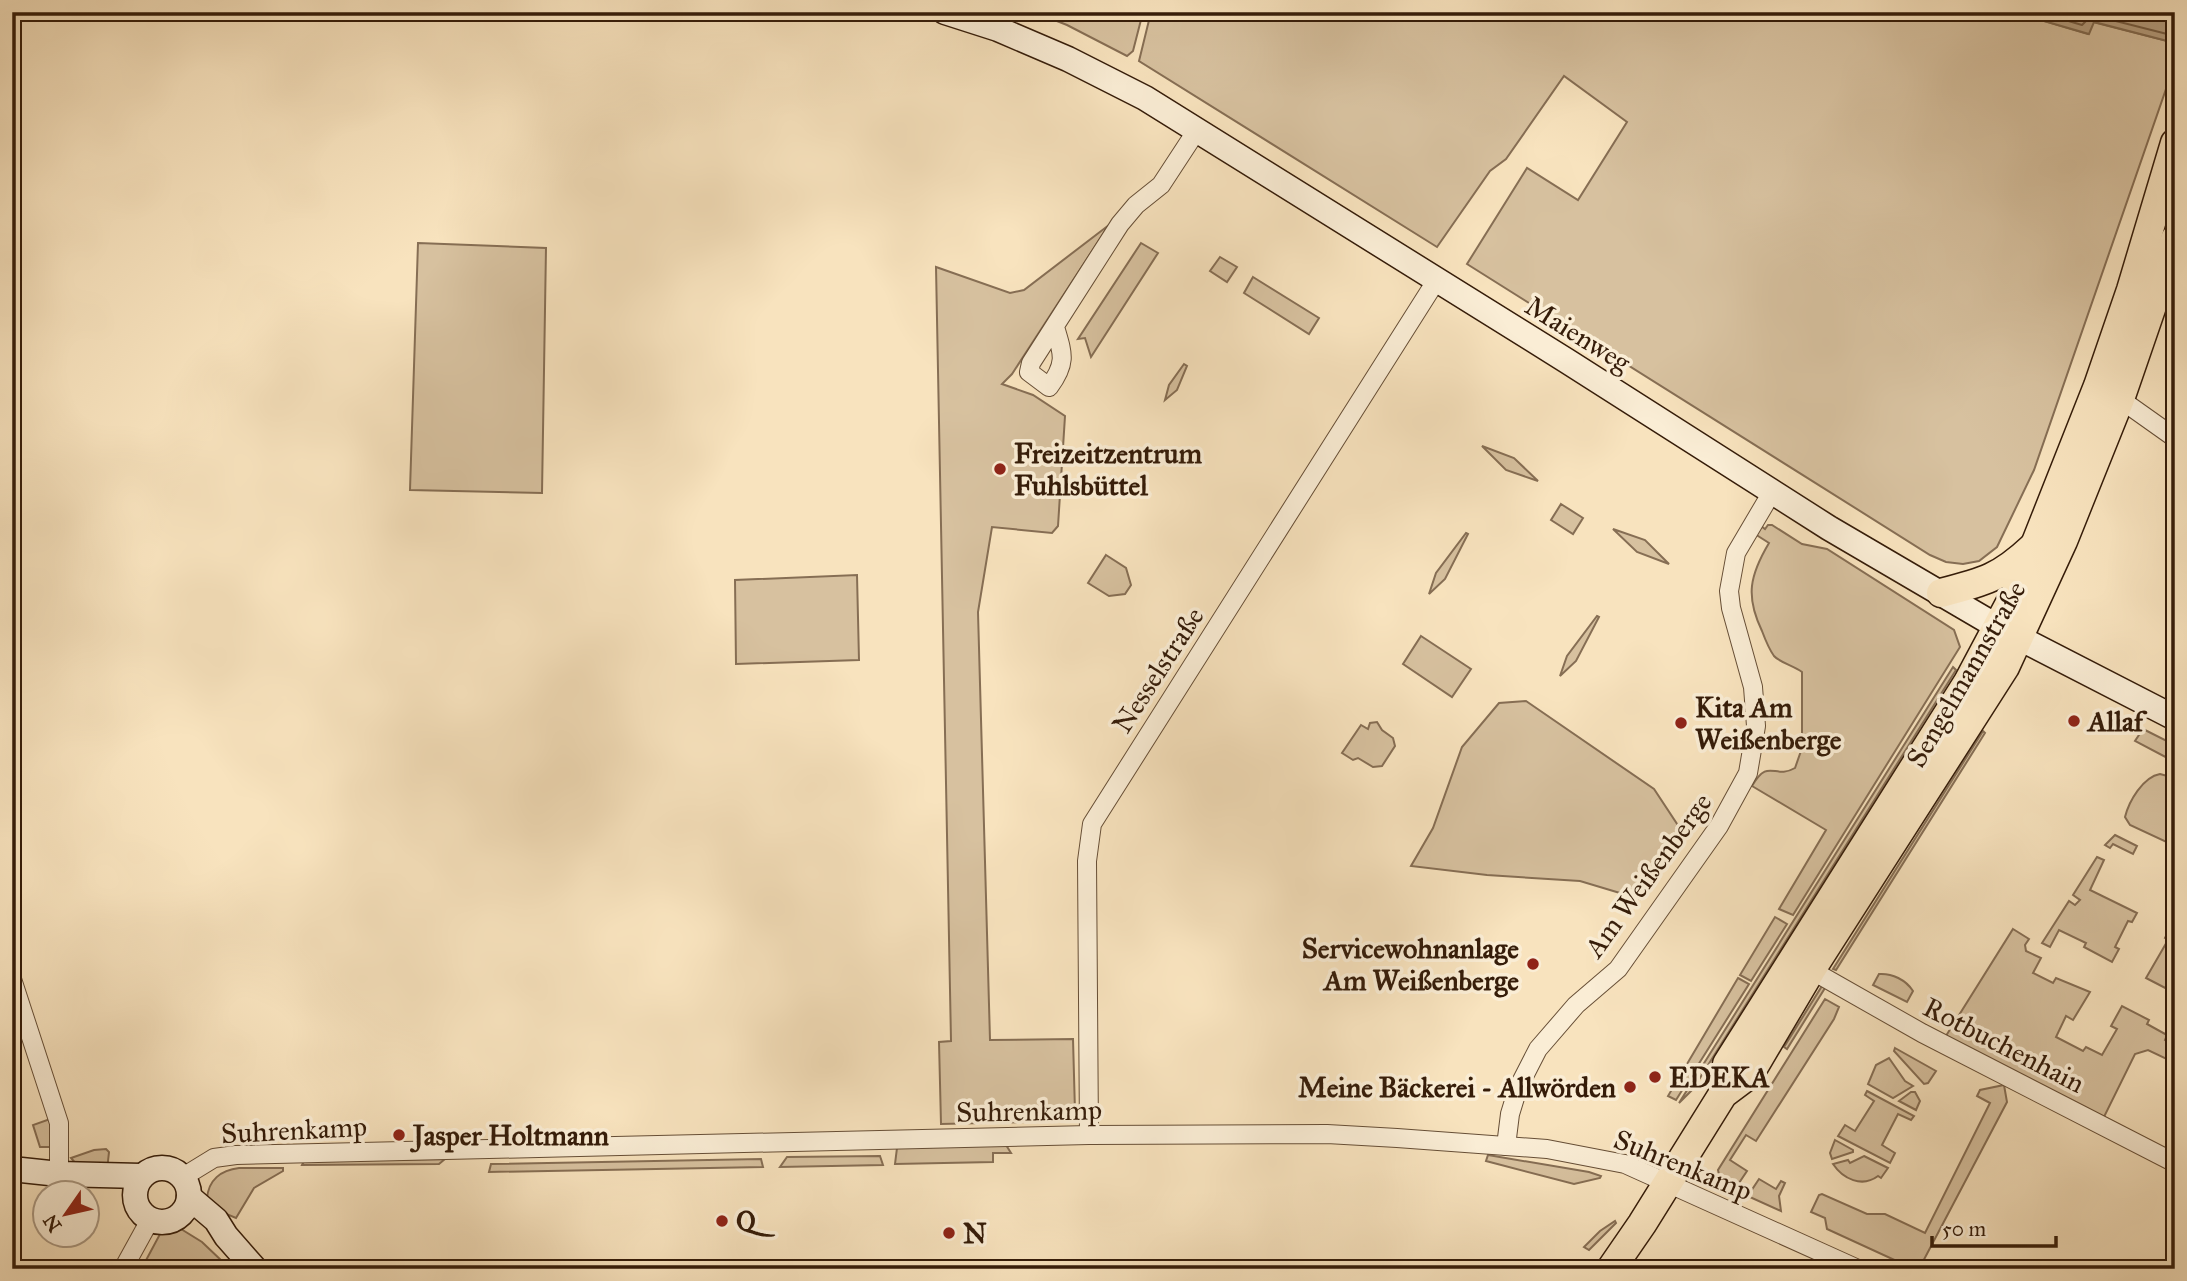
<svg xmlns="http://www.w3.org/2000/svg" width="2187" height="1281" font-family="'IM FELL Great Primer',serif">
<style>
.green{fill:#d7c19f;stroke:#866e54;stroke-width:2}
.water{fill:#b69f80;stroke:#826b50;stroke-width:2}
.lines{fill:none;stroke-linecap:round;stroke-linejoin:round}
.shore{stroke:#765e44;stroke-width:2}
.street-casing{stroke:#664e36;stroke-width:20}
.secondary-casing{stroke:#351c09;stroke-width:27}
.primary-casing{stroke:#351c09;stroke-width:31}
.street{stroke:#faedd5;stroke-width:18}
.secondary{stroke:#faedd5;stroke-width:24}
.primary{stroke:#f8e3be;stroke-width:28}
.poi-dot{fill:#8f2418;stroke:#faedd5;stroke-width:2.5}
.labels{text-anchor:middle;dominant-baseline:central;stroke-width:7;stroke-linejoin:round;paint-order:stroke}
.street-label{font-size:28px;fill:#351c09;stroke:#faedd5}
.poi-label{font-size:28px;font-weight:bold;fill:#351c09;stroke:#faedd5;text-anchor:start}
</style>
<rect width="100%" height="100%" fill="#f8e3be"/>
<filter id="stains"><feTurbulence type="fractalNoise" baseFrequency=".00286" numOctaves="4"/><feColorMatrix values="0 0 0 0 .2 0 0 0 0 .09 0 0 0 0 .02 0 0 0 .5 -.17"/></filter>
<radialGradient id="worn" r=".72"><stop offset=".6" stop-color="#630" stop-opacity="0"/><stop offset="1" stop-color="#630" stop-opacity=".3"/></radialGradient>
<g class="green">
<path d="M1034,12h109l-10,39 -6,5 -60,-31z"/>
<path d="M1151,12h862l75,22 5,-12 82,21v20l-141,407 -37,77 -18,14 -16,3 -17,-2 -16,-7 -463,-291 60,-96 51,32 49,-78 -63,-46 -58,83 -16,12 -53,76 -298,-186z"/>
<path d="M1109,225l-97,149 -10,10 31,11 32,21 -7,110 -6,7 -60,-6 -14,85 12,428 83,-1 2,73 -6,9 -128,3 -2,-82 12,-1 -15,-774 74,26 14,-3z"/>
<path d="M418,243l128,5 -4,245 -132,-3z"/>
<path d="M1141,243l17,10 -67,104 -6,-19 -7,1z"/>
<path d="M1220,257l17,10 -10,15 -17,-11z"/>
<path d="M1253,277l66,41 -10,16 -65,-41z"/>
<path d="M1184,364l3,2 -10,24 -12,10 4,-15z"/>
<path d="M1482,446l32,12 24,23 -32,-11z"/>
<path d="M1561,504l22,14 -10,16 -22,-14z"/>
<path d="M1768,525h4l30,19 25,5 127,81 6,17 -167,268 -14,-6 47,-79 -74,-44c17,-29 22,-6 43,-18l7,-20v-76c-8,-6 -23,-10 -28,-16 -5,-7 -9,-17 -12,-25 -17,-35 -12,-56 7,-88l-14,-9 6,-8 4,3z"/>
<path d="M1613,529l32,11 24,24 -32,-12z"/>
<path d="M1466,533l2,1 -23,45 -16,15 7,-21z"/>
<path d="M1106,555l20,13 5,17 -6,9 -16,2 -21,-13z"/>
<path d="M857,575l2,85 -123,4 -1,-84z"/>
<path d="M1597,616l2,1 -23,44 -16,15 7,-20z"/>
<path d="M1421,636l50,33 -19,28 -49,-33z"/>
<path d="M1953,667l3,3 -263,419 -14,14z"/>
<path d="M1526,701l128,88 31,47 -45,63 -60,-18 -93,-6 -76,-9 22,-38 29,-81 37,-44z"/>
<path d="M1377,722l5,8 11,8 2,8 -13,20 -9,1 -15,-9 -5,2 -11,-7 19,-28 7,4 2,-6z"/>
<path d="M2143,729l32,16v17l-40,-21z"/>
<path d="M1983,731l2,2 -149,237 -3,-1z"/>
<path d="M2160,774l15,4v68l-45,-21 -5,-8c4,-16 18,-40 35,-43z"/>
<path d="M2115,835l22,11 -4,8 -20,-10 -3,4 -5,-3z"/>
<path d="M2097,857l7,3 -14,30 47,23 -5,9 -4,-1 -13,26 4,2 -7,13 -28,-15 2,-4 -27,-13 -9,17 -8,-4 27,-42 6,4 5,-5 -7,-5z"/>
<path d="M1775,917l12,7 -36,57 -11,-6z"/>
<path d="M2175,920v24l-5,10 5,3v36l-29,-15 22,-38 -3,-2z"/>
<path d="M2013,929l16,10 -4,6 1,6 15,7 -8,15 20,10 3,-5 34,14 -17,28 -7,-4 -10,21 27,14 3,-4 16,8 15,-26 -6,-3 11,-20 27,14 -2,4 20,11 -2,5 10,5v18l-27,-13 -13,4 -32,65 -159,-80z"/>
<path d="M1879,974c13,-1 27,6 34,17l-6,11 -34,-17z"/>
<path d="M1738,978l11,6 -73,116 -8,-4z"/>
<path d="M1822,986l3,2 -38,61 -3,-2z"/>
<path d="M1825,999l14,8 -5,12 -78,122 -10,-6 -16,25 17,11 -8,12 12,8 8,-12 17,10 5,-8 4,2 -6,13 2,15 -60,-27 -3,-14z"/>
<path d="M1895,1048l41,23 -8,12 -4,1 -30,-33z"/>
<path d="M1889,1058l16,23 8,5 -20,12 -25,-14 8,-19z"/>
<path d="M2004,1085l3,17 -88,167h-5l-87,-40 -2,-11 -14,-6 8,-17 3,-1 45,20h18l40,19 65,-130 -13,-7 3,-6z"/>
<path d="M1867,1091l47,25 -3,4 -13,-6 -16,31 13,8 -5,10 -52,-27 7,-11 10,6 19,-30 -9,-6z"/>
<path d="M1911,1092h4l5,9 -4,9 -17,-9z"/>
<path d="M50,1119l4,13 -3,15h-11l-7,-22z"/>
<path d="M1835,1140l18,10v2l-21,7 -2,-6z"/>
<path d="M1006,1145l5,8h-18v9l-98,2 2,-16z"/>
<path d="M106,1149l3,3 -2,18 -30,-5 -6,-7 23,-8z"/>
<path d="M1488,1155l101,17 12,4 -1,2 -26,6 -88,-23z"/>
<path d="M880,1156l3,9 -103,2 7,-10z"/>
<path d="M1864,1156l24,12 -7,10 -3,-2c-16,12 -35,3 -45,-12l15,-4 2,3z"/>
<path d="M445,1159l-6,5 -137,1 2,-4z"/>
<path d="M761,1159l2,8 -274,5 2,-8z"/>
<path d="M239,1168h44v3l-29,17 -18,30 -17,-7 -12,-12c1,-19 14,-29 32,-31z"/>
<path d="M1615,1221l1,2 -27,27 -5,-3 16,-16z"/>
<path d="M181,1229l21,13 22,21 -3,6h-65l-12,-5 16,-30z"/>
</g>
<path class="water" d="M2013,12h162v31l-81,-21 -5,12z"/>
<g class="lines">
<path class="shore" d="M2038,12l44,13 8,-8 6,-1 79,20"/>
<defs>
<g id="street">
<path d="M1055,327c8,27 12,36 -6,60l-20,-15 2,-9 89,-139 16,-19 25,-20 36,-55"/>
<path d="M2120,399l55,39"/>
<path d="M1811,970l111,63 253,130"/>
<path d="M12,979l47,144v51"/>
<path d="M1089,1135l-2,-274 5,-37 344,-543"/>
<path d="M1506,1146l4,-32 8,-26 20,-39 38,-44 42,-36 101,-143 29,-53 8,-47 -3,-39 -22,-79 -2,-17 7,-38 36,-61"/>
<path d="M183,1177l31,-19 22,-3 853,-20 238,-1 70,4 150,11 78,15 233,105"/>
<path d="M123,1269l27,-49"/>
</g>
<g id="secondary">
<path d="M945,12l53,17 70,30 77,39 422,263 262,167 169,99 177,91"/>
<circle cx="162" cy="1195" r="27"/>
<path d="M12,1169l47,5 82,2"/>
<path d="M189,1197l27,23 10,16 29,33"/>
</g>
<g id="primary">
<path d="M1941,593c43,-11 59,-15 92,-46"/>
<path d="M1723,1094l4,-30 241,-382 50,-94 80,-202 33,-96 44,-147"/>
<path d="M1611,1269l31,-45 81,-130 24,-18 6,-8 58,-98 194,-303 58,-126 57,-142 55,-160"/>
</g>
</defs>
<use href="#street" class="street-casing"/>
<use href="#secondary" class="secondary-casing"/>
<use href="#primary" class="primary-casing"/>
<use href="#street" class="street"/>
<use href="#secondary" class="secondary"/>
<use href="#primary" class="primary"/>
</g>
<g class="poi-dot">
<circle cx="1000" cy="469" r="7"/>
<circle cx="2074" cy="721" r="7"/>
<circle cx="1681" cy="723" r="7"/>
<circle cx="1533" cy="964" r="7"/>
<circle cx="1655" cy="1077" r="7"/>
<circle cx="1630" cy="1087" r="7"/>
<circle cx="399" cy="1135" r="7"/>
<circle cx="722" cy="1221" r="7"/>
<circle cx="949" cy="1233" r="7"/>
</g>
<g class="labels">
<g class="street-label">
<text transform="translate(1578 334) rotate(32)">Maienweg</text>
<text transform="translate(1158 670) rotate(-57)">Nesselstraße</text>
<text transform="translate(1966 674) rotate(-60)">Sengelmannstraße</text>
<text transform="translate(1648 875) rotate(-54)">Am Weißenberge</text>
<text transform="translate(2004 1045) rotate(27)">Rotbuchenhain</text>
<text transform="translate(1029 1111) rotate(-1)">Suhrenkamp</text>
<text transform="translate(294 1130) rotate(-3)">Suhrenkamp</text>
<text transform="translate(1683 1165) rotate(22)">Suhrenkamp</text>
</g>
<g class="poi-label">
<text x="1014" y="453">Freizeitzentrum<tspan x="1014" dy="32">Fuhlsbüttel</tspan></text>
<text x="1695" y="707">Kita Am<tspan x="1695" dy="32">Weißenberge</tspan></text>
<text x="2088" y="721">Allaf</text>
<text x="1519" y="948" text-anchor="end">Servicewohnanlage<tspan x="1519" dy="32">Am Weißenberge</tspan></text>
<text x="1669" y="1077">EDEKA</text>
<text x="1616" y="1087" text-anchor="end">Meine Bäckerei - Allwörden</text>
<text x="413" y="1135">Jasper Holtmann</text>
<text x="736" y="1221">Q</text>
<text x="963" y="1233">N</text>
</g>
</g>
<rect width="2187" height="1281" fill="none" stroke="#f8e3be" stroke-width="42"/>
<rect x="14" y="14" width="2159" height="1253" fill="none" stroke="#351c09" stroke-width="3.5"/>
<rect x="21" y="21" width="2145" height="1239" fill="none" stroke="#351c09" stroke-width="2"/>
<g transform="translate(66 1214) rotate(236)"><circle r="33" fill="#faedd5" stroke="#ab9983" stroke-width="2"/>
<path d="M0-5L12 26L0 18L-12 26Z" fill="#8f2418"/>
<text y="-10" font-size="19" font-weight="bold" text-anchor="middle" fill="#351c09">N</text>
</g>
<path d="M1932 1236v10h124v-10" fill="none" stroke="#351c09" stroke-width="3.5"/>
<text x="1942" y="1236" font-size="21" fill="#351c09" stroke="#faedd5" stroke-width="5" paint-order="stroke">50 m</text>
<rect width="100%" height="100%" filter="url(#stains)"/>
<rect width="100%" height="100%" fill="url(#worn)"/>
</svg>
